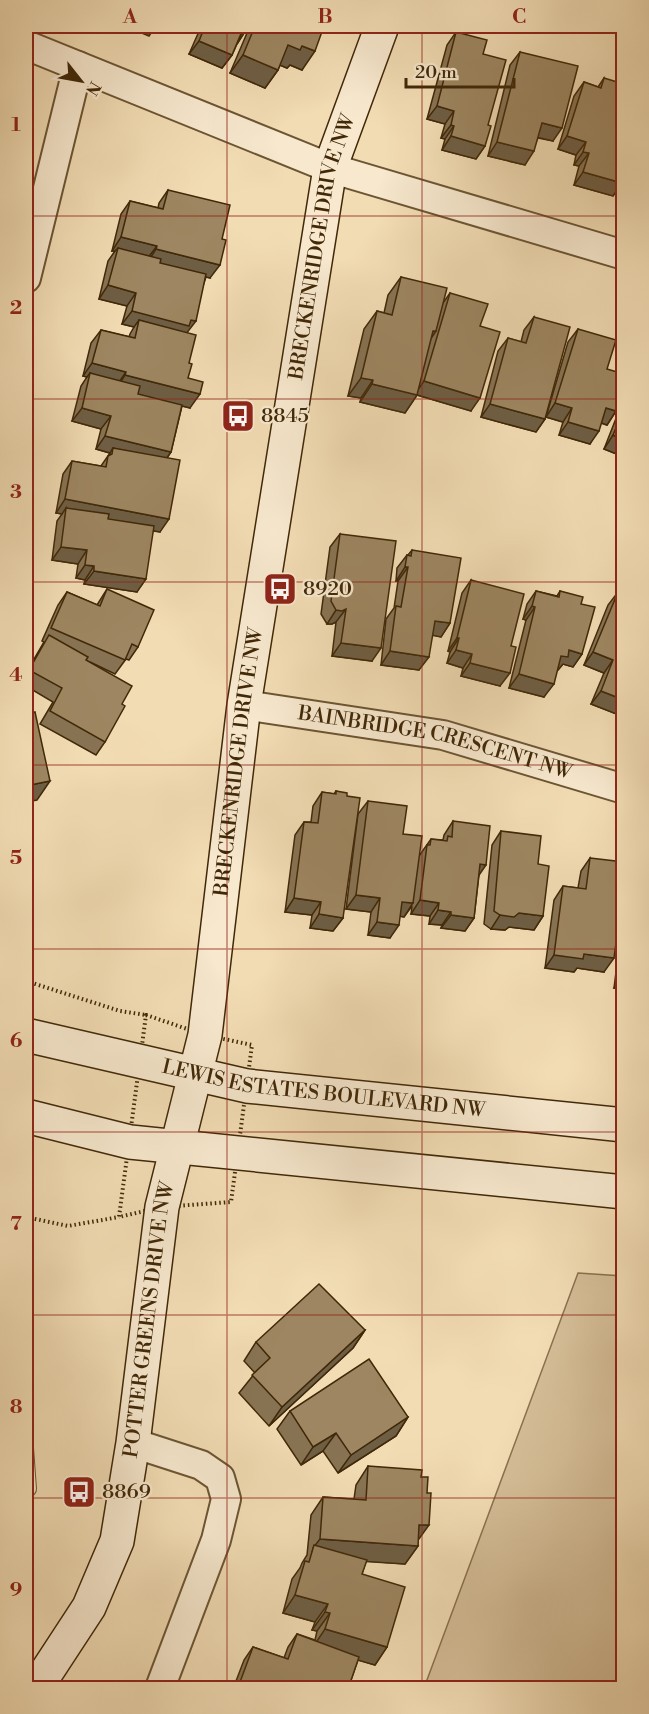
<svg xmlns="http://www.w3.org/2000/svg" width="649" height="1714" font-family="'Libre Bodoni',serif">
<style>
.green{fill:#d4bd97;stroke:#8a7250;stroke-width:1.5}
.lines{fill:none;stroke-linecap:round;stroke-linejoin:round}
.lane-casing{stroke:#6c5533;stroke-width:16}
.street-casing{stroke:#6c5533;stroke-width:32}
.secondary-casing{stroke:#402808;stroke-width:36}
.path{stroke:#402808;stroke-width:4;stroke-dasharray:1.5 3;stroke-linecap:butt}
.lane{stroke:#f7e8ce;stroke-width:14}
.street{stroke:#f7e8ce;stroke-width:28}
.secondary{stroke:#f7e8ce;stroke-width:33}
.wall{fill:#877353;stroke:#402808;stroke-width:1.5}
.shaded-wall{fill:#6e5e44;stroke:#402808;stroke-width:1.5}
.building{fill:#9d8661;stroke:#402808;stroke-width:1.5}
.grid{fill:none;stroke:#8f2418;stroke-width:1.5;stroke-opacity:0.55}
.labels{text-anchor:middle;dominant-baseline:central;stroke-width:4.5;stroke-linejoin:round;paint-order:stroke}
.street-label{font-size:20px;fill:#402808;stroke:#f7e8ce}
.poi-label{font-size:20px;fill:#402808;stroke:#f7e8ce;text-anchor:start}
.neatline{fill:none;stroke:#8f2418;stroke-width:2}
.grid-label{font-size:20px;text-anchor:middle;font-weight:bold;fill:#8f2418}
</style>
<rect width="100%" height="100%" fill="#f2dcb4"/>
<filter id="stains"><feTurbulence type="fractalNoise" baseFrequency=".00333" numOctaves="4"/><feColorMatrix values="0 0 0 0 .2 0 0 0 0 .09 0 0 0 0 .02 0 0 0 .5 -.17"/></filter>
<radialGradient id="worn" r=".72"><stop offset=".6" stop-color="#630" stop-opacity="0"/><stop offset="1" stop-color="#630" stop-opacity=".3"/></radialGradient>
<path class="green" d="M578,1273l45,3v412h-199z"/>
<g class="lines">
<defs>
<path id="lane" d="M26,1448l3,41 -3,3"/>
<g id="street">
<path d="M26,45l304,123 294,87"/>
<path d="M26,278l52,-212"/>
<path id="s1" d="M244,705l199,30 181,54"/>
<path d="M133,1443l68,22 19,13 6,21 -10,41 -56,148"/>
</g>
<g id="secondary">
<path id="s2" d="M26,1035l221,51 377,39"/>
<path d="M26,1116l104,26 494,50"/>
<path id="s3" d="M36,1688l53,-81 28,-66 16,-98 29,-236 43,-172 39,-330 86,-537 52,-142"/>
</g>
</defs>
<use href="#lane" class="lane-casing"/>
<use href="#street" class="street-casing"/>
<use href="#secondary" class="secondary-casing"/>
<g class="path">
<path d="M26,981l94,30 26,4"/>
<path d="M146,1015l59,20 47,10 -21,157 -69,5 -43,10z"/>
<path d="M26,1217l42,9 51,-9"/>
</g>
<use href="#lane" class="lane"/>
<use href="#street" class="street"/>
<use href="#secondary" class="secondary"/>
</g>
<g class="wall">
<path d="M193,26h55l-2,4 -9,14 -5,11 -10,13 -33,-14 11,-25z"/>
<path d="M250,26h74l-22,44 -12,-5 -3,3 -7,-3 -2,5 -13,18 -35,-15z"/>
<path d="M456,32l27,22 5,71 -3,21 -9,13 -34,-9 3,-11 -4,-1 4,-14 -18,-5 20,-74z"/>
<path d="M520,52l33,89 -15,-3 -13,27 -37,-9 22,-91z"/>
<path d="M604,78l18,105 -9,13 -39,-11 5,-19 -5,-1 2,-10 -18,-6 16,-53 10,-14 14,5z"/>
<path d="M168,190l42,88 -4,-1 -19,56 2,30 -1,15 2,30 -8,-2 -11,46 -4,6 -7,74 -7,-1 -16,61 -53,-8 1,-4 -9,-2 2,-14 -26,-4 5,-39 5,-7 -6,-1 7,-39 9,-13 29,5 9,-13 -14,-4 5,-20 -29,-8 9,-35 6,-9 -4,-1 8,-33 10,-13 28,7 1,-3 4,-7 -12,-3 5,-18 -28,-7 9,-38 7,-10h-3l9,-37 9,-13 28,7 1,-5z"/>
<path d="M401,277l42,26 7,-10 30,33 -9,85 -54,-16 -12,18 -45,-11 1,-4 -13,-2 16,-67 13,-18 7,2 4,-18z"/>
<path d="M534,317l11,102 -9,13 -55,-15 17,-66 10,-13 13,4 3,-12z"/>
<path d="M578,329l29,40 9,42 -9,14 -6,-2 -11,21 -31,-9 4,-13 -17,-5 22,-75z"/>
<path d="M624,398v59l-20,-8z"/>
<path d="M340,534l32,127 -40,-5 4,-34 -4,2h-5l-6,-10 9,-67z"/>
<path d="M412,550l38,73 -9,14 -8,-2 -14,35 -38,-5 5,-46 8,-11 4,-27h-2l1,-13 10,-13h1z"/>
<path d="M471,580l29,106 -39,-10 2,-8 -16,-5 3,-11 -2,-1 14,-58z"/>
<path d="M107,589l31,58 -9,13 -3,-1 -11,15 -25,-12 32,42 -17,38 -9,13 -56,-31 13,-22 -27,-16v-13l18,-31 -2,-1 16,-36 9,-13 30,13z"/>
<path d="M536,591l21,5 3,-5 21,13 1,50 -9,13 -10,-3 -5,6h-1l-13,27 -35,-9 17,-68 -3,-1 4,-15z"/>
<path d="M618,592l6,125 -33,-13 13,-31 -20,-8 24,-60z"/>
<path d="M336,791l11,5 -4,122 -10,13 -23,-3 2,-13 -27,-3 10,-77 9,-13h7l2,-16 9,-14 12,2z"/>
<path d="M368,801l35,33 16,22 12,-17 12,1 1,-5 9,-14 26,54 -5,43 -9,13 -24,-3 1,-3 -13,-1 1,-8 -19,-2 1,-8 -8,11 -4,-1 -10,22 -22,-3 3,-23 -25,-3 12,-95z"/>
<path d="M501,831l37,33 5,52 -9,14 -25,-3 -4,3 -14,-1 -7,-5 8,-79z"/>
<path d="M590,858l14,114 -27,-4 -3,4 -29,-4 9,-68 9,-14 15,2 3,-17z"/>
<path d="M624,908v81l-10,-1z"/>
<path d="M365,1330l-12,18 -84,78 -30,-33 16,-20 -11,-12 12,-19z"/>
<path d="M290,1411l118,6 -12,19 -58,37 -15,-22 -22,14 -24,-36z"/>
<path d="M368,1466l50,74v6l-13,18 -39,-3 -4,13 25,73 -12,18 -17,-5 -10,29h-115l11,-29 9,-13 31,11 4,-11 9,-13 18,6 2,-9 -5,-1 3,-8 -32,-9 9,-34 8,-11 2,-5 5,-8 4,-40 12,-18 31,2 2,-14z"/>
</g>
<g class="shaded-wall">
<path d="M125,26h42l-3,4 -9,-3 -6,9z"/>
<path d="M193,26h10l-3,3z"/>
<path d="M243,29l3,1 -9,14z"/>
<path d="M199,41l33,14 -10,13 -33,-14z"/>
<path d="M288,45l14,1 13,5 -13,19 -12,-5 -3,3 -12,-5z"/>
<path d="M243,55l35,15 -13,18 -35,-15z"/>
<path d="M437,106l17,5 -9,13 -18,-5z"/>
<path d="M542,123l20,5 -9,13 -21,-5z"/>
<path d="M451,125l3,1 -9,13 -4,-1z"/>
<path d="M451,136l34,10 -9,13 -34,-9z"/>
<path d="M567,136l19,6 -10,13 -18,-6z"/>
<path d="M497,142l37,9 -9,14 -37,-9z"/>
<path d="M583,152l6,1 -10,13 -5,-1z"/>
<path d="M583,172l39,11 -9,13 -39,-11z"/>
<path d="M121,237l36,9 -10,13 -29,-11 -3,3h-3z"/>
<path d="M156,249l64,16 -10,13 -63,-15z"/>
<path d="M108,285l28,8 -9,13 -28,-7z"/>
<path d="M132,311l59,9 5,1 -10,13 -47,-14 -5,7 -12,-3z"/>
<path d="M433,331h3l-12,18z"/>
<path d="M92,363l34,9 -9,13 -27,-12 -3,4 -4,-1z"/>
<path d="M125,375l75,19 -10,14 -74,-19z"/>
<path d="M361,378l12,2 -12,18 -13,-2z"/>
<path d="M424,381l56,17 -9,13 -54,-16 -12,18 -45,-11 12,-18 43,10z"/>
<path d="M555,403l17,5 -9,14 -17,-5z"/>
<path d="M490,404l55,15 -9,13 -55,-15z"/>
<path d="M82,408l29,8 -10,13 -29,-8z"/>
<path d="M606,408l10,3 -9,14 -11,-4z"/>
<path d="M568,422l31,9 -9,13 -31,-9z"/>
<path d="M613,435l11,5v17l-20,-8z"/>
<path d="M105,436l66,16 -10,14 -48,-18 -3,5 -14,-4z"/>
<path d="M65,499l104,20 -9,13 -94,-18v-6l-4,6 -6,-1z"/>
<path d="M61,547l26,3 -9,14 -26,-4z"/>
<path d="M85,565l9,1 -9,14 -9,-2z"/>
<path d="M405,567h3l-10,14h-2z"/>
<path d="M94,571l52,8 -9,13 -53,-8z"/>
<path d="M532,606l3,1 -9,13 -3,-1z"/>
<path d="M346,609l-10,13 -4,2h-5l9,-14z"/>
<path d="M435,621l15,2 -9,14 -15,-3z"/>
<path d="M457,638h2l-9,14 -2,-1z"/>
<path d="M341,643l40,5 -9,13 -40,-5z"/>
<path d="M456,650l16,4 -9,14 -16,-5z"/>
<path d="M569,650l13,4 -9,13 -10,-3 -5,6 -6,-1 9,-13z"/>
<path d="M390,651l39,6 -10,13 -38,-5z"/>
<path d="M593,652l20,8 -9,13 -20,-8z"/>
<path d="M470,663l40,10 -10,13 -39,-10z"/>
<path d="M519,674l35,10 -10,13 -35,-9z"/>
<path d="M601,691l23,9v17l-33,-13z"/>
<path d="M50,781l-13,19 -11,2v-10l4,-7z"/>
<path d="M480,864l6,1 -9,13z"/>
<path d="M356,895l24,3 -9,14 -25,-3z"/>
<path d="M294,898l27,4 -9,13 -27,-3z"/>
<path d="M420,900l19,3 -9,13 -19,-2z"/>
<path d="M402,902l11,1 -9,14 -12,-2z"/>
<path d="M438,910l13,2 -9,13 -13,-1z"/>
<path d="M519,913l24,3 -9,14 -25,-3 -4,3 -14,-1 9,-14z"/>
<path d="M319,914l24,4 -10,13 -23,-3z"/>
<path d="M451,915l23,3 -9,13 -24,-3z"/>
<path d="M377,922l22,3 -9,13 -22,-3z"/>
<path d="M584,954l30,4 -10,14 -27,-4 -3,4 -29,-4 9,-13z"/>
<path d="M624,974v15l-10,-1z"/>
<path d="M365,1330l-12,18 -84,78 13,-19z"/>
<path d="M408,1417l-12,19 -58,37 13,-18z"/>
<path d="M336,1433l-13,18 -22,14 12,-18z"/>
<path d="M419,1525h10l-13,18z"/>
<path d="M320,1539l98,7 -13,18 -94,-6 2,-10z"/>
<path d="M295,1595l33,9 -13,18 -32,-9z"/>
<path d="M325,1612l5,1 -13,18 -5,-1z"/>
<path d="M325,1629l62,18 -12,18 -62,-18z"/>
<path d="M240,1682l17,7h-21z"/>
</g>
<g class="building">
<path d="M205,26h43l-2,4 -3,-1 -11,26 -33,-14z"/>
<path d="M255,26h69l-9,25 -13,-5 -2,4 -12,-5 -10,25 -35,-15z"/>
<path d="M456,32l31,8 -4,14 23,6 -18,65 3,1 -6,20 -34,-10 3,-10 -3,-1 3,-14 -17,-5z"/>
<path d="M520,52l58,14 -16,62 -20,-5 -8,28 -37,-9z"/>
<path d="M604,78l20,6v96l-2,3 -39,-11 6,-19 -6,-1 3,-10 -19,-6 17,-54 17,6z"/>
<path d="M168,190l62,15 -8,34 4,1 -6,25 -64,-16 1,-3 -36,-9 9,-36 33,8z"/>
<path d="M118,248l43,11 -1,4 46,11 -10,47 -5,-1 -2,6 -57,-15 4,-18 -28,-8z"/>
<path d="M401,277l46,11 -11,43h-3l-16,64 -45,-11 1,-4 -12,-2 16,-67 15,4z"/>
<path d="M450,293l38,11 -8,22 20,6 -20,66 -56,-17z"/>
<path d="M534,317l36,10 -25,92 -55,-15 18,-66 18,5z"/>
<path d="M139,320l57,15 -7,28 3,1 -4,14 15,4 -3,12 -75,-19 1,-3 -34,-9 9,-33 34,8z"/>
<path d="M578,329l38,11 -9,29 17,5v13l-8,24 -10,-3 -7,23 -31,-9 4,-14 -17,-5z"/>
<path d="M90,373l50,13 -2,8 44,11 -11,47 -66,-16 6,-20 -29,-8z"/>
<path d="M624,409v31l-11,-5z"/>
<path d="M113,448l67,12 -11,59 -104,-20 7,-38 34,6 2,-11 4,-2z"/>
<path d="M66,508l43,6 -1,5 46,7 -8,53 -52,-8v-5l-9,-1 2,-15 -26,-3z"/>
<path d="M340,534l56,7 -15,107 -40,-5 5,-34 -4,2 -6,-1 -5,-9z"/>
<path d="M412,550l49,8 -11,65 -15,-2 -6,36 -39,-6 6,-45 5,1 7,-40h-3l2,-12 4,1z"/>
<path d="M471,580l53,14 -13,52 5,1 -6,26 -40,-10 2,-9 -16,-4 3,-12h-2z"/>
<path d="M107,589l47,21 -16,37 -6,-3 -7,16 -74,-32 16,-36 33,14z"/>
<path d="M536,591l23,6 1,-6 23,6 -2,7 14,3 -13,47 -13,-4 -1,7 -7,-1 -7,28 -35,-10 16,-67 -3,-1z"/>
<path d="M618,592l6,2v106l-23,-9 12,-31 -20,-8z"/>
<path d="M49,635l39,22 -2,3 46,26 -10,18 3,2 -20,36 -55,-31 12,-23 -33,-18z"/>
<path d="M35,712l15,69 -20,4 2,8 -6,1v-80z"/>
<path d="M336,791l11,2v3l13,2 -17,120 -24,-4 2,-12 -27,-4 10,-76 14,1 4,-31 14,2z"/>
<path d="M368,801l39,5 -4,28 19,2 -9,67 -11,-1 -3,23 -22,-3 3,-24 -24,-3z"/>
<path d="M453,821l37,5 -4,39 -6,-1 -6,54 -23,-3v-3l-13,-2 1,-7 -19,-3 7,-55h3l1,-6 16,2 1,-5 4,1z"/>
<path d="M501,831l40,5 -3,28 11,2 -6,50 -24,-3 -5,4 -14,-2 -6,-4z"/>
<path d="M590,858l34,4v21l-10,75 -30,-4 -1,5 -29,-4 9,-69 23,3z"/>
<path d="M319,1284l46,46 -83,77 -30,-32 18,-17 -14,-16z"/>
<path d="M369,1359l39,58 -57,38 -15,-22 -23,14 -23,-36z"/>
<path d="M368,1466l54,4 -1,7h7l-1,16h4l-2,32h-10l-1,21 -98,-7 3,-42 43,3z"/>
<path d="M314,1545l53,15 -5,14 43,13 -18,60 -62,-18 5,-16 -5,-1 3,-8 -33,-9 10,-34 4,1z"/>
<path d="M297,1634l62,23 -11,32h-91l-17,-7 13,-35 35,12z"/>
</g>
<path class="grid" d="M227,26v1662M422,26v1662M26,216h598M26,399h598M26,582h598M26,765h598M26,949h598M26,1132h598M26,1315h598M26,1498h598"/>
<defs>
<symbol id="bus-square" viewBox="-11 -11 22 22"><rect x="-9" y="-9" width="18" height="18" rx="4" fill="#8f2418" stroke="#f7e8ce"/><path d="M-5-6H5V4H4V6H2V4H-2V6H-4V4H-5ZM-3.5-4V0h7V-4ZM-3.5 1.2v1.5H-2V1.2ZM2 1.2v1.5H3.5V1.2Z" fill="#fff"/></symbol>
</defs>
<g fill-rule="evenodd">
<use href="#bus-square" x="219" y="397" width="38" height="38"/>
<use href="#bus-square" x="261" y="570" width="38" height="38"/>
<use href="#bus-square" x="60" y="1473" width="38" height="38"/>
</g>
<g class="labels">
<g class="street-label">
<text stroke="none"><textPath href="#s3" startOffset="1480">BRECKENRIDGE DRIVE NW</textPath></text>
<text stroke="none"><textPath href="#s1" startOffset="195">BAINBRIDGE CRESCENT NW</textPath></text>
<text stroke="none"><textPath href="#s3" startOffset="958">BRECKENRIDGE DRIVE NW</textPath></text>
<text stroke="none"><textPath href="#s2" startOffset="303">LEWIS ESTATES BOULEVARD NW</textPath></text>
<text stroke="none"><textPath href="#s3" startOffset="392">POTTER GREENS DRIVE NW</textPath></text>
</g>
<g class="poi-label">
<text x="261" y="416">8845</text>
<text x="303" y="589">8920</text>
<text x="102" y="1492">8869</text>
</g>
</g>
<rect width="649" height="1714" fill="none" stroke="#f2dcb4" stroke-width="66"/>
<g transform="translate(81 81) rotate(121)" stroke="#f7e8ce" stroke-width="4.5" paint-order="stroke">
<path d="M0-4.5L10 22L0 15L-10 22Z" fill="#402808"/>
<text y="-9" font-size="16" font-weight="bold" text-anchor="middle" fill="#402808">N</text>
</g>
<path d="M406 78v9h108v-9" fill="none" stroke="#402808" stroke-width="3"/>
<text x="415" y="78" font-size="18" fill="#402808" stroke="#f7e8ce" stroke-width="4.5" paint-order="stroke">20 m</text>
<rect x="33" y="33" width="583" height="1648" class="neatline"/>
<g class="grid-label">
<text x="130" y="23">A</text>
<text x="325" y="23">B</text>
<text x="519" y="23">C</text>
<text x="16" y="131">1</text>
<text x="16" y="314">2</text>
<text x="16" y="498">3</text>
<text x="16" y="681">4</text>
<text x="16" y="864">5</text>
<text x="16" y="1047">6</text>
<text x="16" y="1230">7</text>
<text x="16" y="1413">8</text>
<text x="16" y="1596">9</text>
</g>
<rect width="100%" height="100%" filter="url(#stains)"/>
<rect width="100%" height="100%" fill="url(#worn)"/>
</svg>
